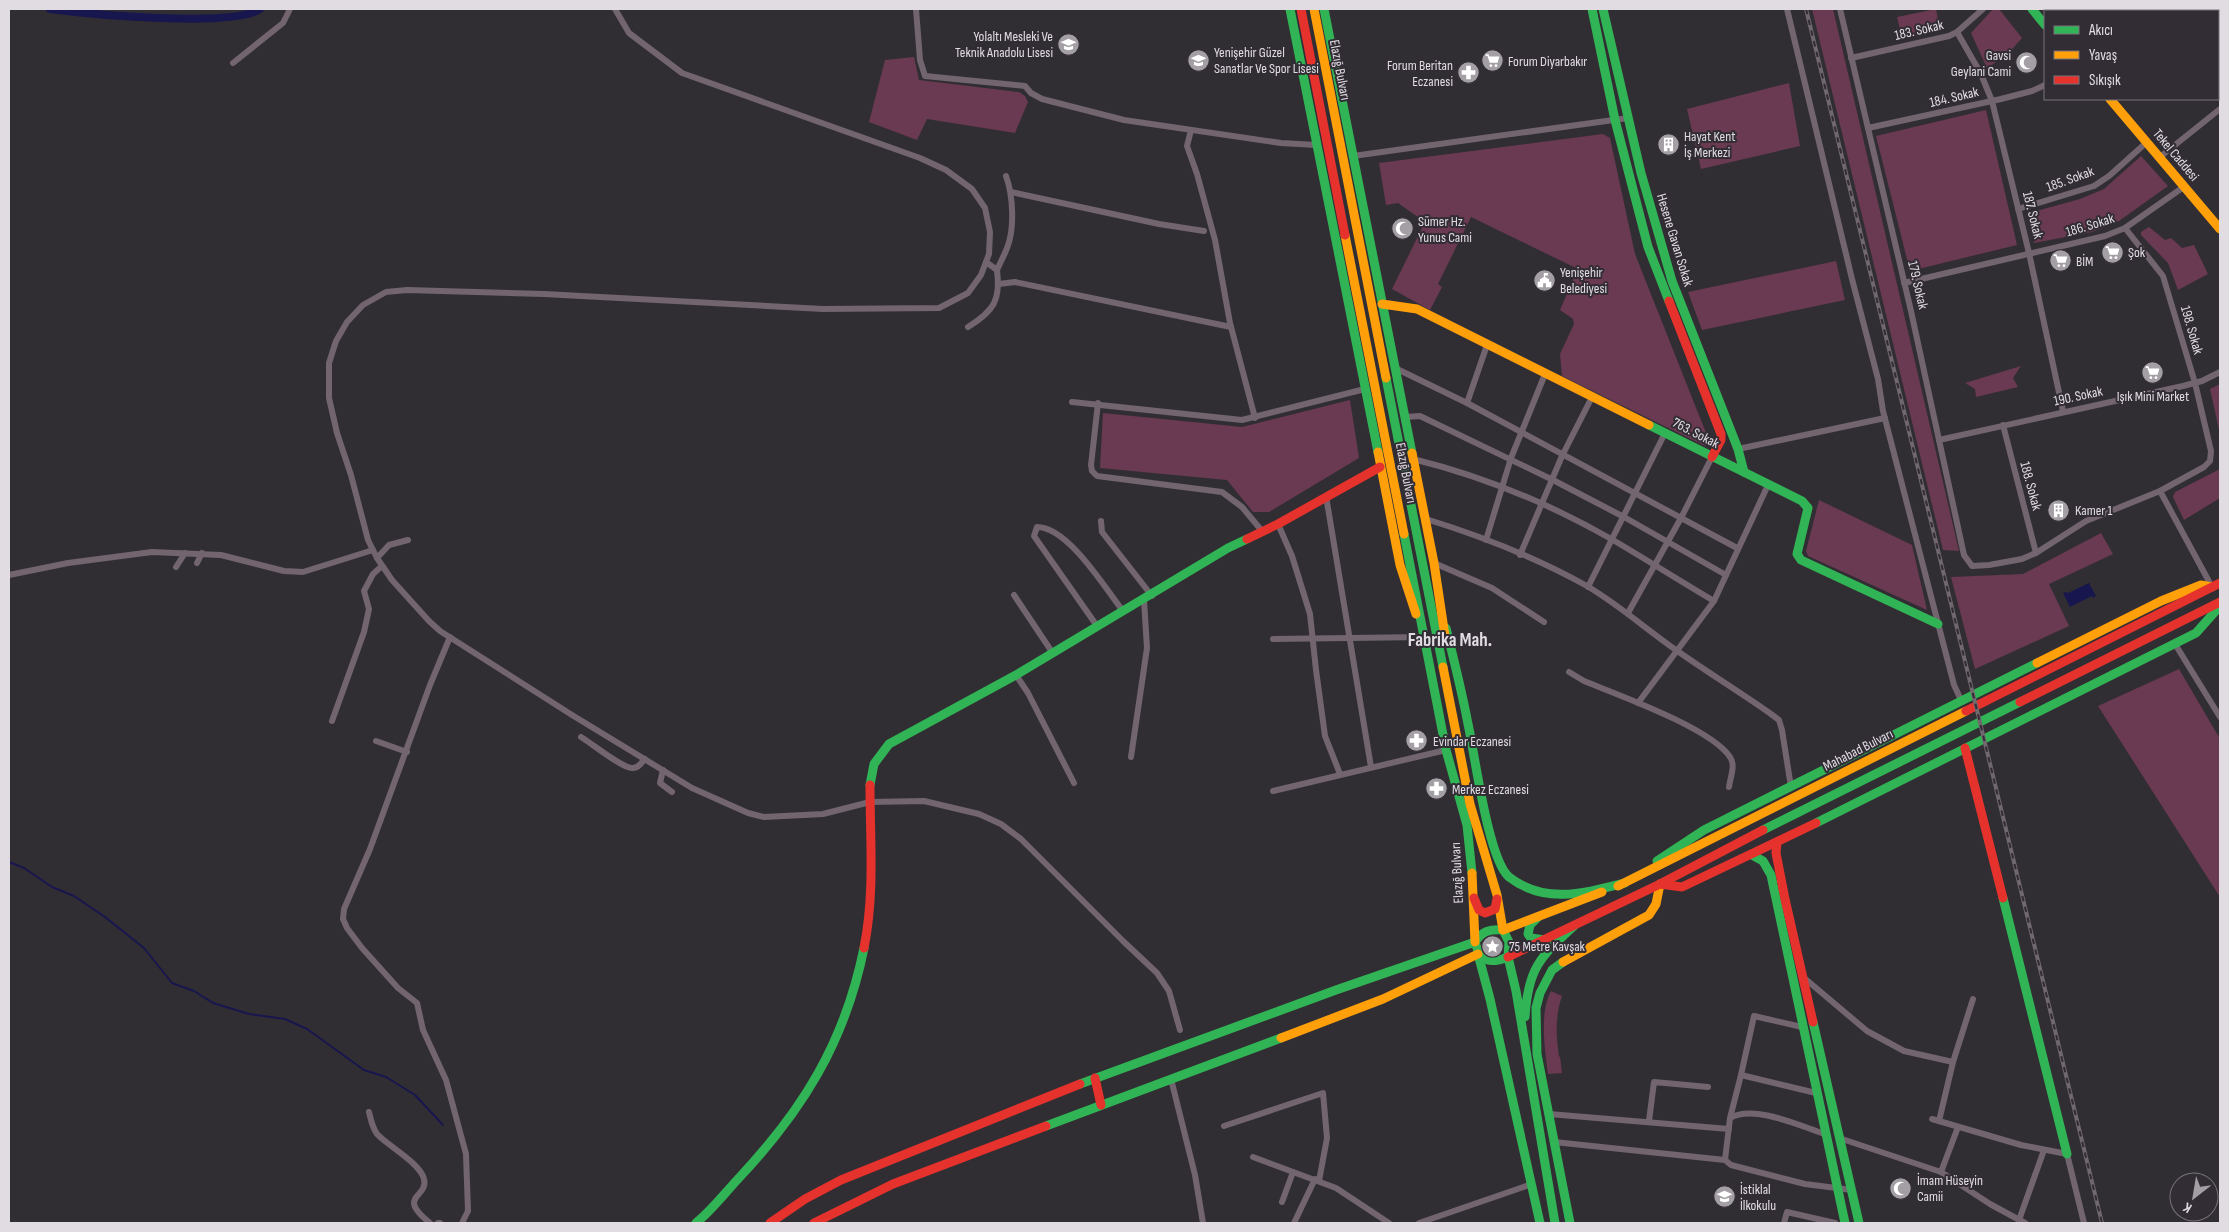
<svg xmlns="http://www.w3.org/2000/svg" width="2229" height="1232" font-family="'Sofia Sans Condensed',sans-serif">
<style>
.green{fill:#6a3952}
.water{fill:#18164e}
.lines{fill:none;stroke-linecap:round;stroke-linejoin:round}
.stream{stroke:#18164e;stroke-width:2}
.canal{stroke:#18164e;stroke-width:8}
.street{stroke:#726570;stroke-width:6}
.fast{stroke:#30b455;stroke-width:9}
.slow{stroke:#ff9f0a;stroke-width:9}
.jam{stroke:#e5322d;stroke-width:9}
.rail-casing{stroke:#71686f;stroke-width:4}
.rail{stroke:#322c35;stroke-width:2;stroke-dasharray:5.5;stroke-linecap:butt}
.labels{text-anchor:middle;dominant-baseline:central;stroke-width:4;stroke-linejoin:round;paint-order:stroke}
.street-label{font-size:14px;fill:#e0dce2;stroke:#322c35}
.poi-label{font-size:14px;fill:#e0dce2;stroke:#322c35;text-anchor:start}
.district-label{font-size:19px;font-weight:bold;fill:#e0dce2;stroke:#322c35}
</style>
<rect width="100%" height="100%" fill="#312e33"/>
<g class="green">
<path d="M1812,9h21l126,542 -16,-1z"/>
<path d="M1936,9l4,22 -38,7 -5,-21z"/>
<path d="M1993,9h6l23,29 -15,17 -20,13 -16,-35z"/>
<path d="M914,57l5,23 100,12 6,4 3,6 -13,31 -88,-14 -10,21 -48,-18 16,-62z"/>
<path d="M1789,83l11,63 -99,23 -14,-60z"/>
<path d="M1986,110l31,135 -107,26 -34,-135z"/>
<path d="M1603,134l7,4 25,116 75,189 -5,3 -143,-70 -2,-22 14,-30 -1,-5 -13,-9 18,-41 -107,-52 -33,67 4,3 -12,23 -38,-21 33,-67 -27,-19 -12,2 -7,-42z"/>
<path d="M2141,156l27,30 -49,35 -27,11 -58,11 -5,-30 51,-14 24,-10z"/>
<path d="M2149,227l16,13 6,-2 11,10 12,-3 14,29 -30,16 -10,-27 -27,-28v-3z"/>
<path d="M1836,261l9,39 -143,30 -14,-38z"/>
<path d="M2021,366l-8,12 5,9 -42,10 -1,-8 -10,-6z"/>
<path d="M2220,384v50l-10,-45z"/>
<path d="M1350,400l9,58 -90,54h-16l-26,-32 -127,-12 3,-55 139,14z"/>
<path d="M2220,469v29l-36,22 -11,-23 2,-5z"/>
<path d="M1819,500l93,45 15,65 -119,-54 -2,-5z"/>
<path d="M2101,533l12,21 -64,30 20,42 -94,43 -24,-92 72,-3z"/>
<path d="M2179,669l41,70v158l-122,-191z"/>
<circle cx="1493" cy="945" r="10"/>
<path d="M1551,991l11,5c-7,20 -6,39 -3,61l1,-1 2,17 -14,1c-3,-24 -9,-61 3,-83z"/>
</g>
<path class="water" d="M2089,583l7,13 -3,2 -1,-2 -22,11 -7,-14 3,-1 2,1z"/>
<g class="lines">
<path class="stream" d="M9,862l15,6 28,19 22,9 31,21 39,31 28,35 22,8 19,12 36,11 36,5 22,10 57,41 22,7 29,18 28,30"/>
<path class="canal" d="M50,9c37,5 184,19 210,0"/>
<g class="street">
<path d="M615,9l14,24 53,40 238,85 26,12 26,19 13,19 5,24 -1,22 -8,21 -13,18 -29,15 -116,1 -279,-15 -137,-4 -21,2 -23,13 -16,17 -11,19 -7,22v35l8,35 14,42 17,65 9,18 15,22 37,41 11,10 132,84 120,73 56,25 16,4 59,-3 47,-12 54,-1 55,13 22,10 20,15 102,102 34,32 12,18 11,39"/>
<path d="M916,9l4,51 5,16 100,10 6,7 11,6 82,21 157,23 35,2"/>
<path d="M1787,9l65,270 26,100 5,32 71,274 7,15"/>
<path d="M1840,9l71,302 53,244 8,11 17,-1 33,-6 14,-6 50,-32 74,-30 44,-24 6,-6 1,-10 -16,-68 -32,-107 -38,-48"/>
<path d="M1957,32l24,42 11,27 37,152 34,158"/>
<path d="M1851,58l98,-22 8,-4 26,-23"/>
<path d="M233,63l50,-40 7,-14"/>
<path d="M1868,128l133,-29 31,-8 13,-6"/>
<path d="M1191,130l-4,16 10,28 18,66 15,83 25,95"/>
<path d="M1353,156l275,-38"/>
<path d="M2160,157l60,-48"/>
<path d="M1011,192l148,32 45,7"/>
<path d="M2018,209l76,-23 15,-10 38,-34"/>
<path d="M997,270c3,-7 7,-14 10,-22 8,-19 6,-53 -1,-72"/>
<path d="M1904,283l201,-47 20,-8 60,-42"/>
<path d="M999,284l16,-2 216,45"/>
<path d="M968,327c26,-16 33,-27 29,-57l-11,-8"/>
<path d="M1395,368l72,35 270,145"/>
<path d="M1072,402l170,18 123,-31"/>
<path d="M1098,403l-7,62 1,6 5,5 125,16 20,15 20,24"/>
<path d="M1467,403l20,-58"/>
<path d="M1405,417l15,-1 133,64 71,37 102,58"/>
<path d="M2003,425l33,128"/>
<path d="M1939,440l244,-54 19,-5 18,-9"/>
<path d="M1738,449l147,-31"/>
<path d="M1413,459c69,17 139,46 200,81 34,20 67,41 101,61"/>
<path d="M2160,491l52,96"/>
<path d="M1326,496l45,271"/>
<path d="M1426,519c55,17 111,39 161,67 32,19 59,43 89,64 31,22 64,42 95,64l8,6 3,10 9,57"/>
<path d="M1101,521l1,11 50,64"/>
<path d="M1278,524l14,32 18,58 6,56 9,66 15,38"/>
<path d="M1486,540l25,-82 34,-84"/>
<path d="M1520,555l42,-99 30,-59"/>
<path d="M377,558l12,-13 19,-5"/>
<path d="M197,563l5,-10"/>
<path d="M1434,563l58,25 52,34"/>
<path d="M176,567l9,-14"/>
<path d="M9,575l59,-12 84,-11 69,3 63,16 19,1 70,-22"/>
<path d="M1588,587l77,-154"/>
<path d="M1014,595l38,57"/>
<path d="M1628,613l53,-95 31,-61"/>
<path d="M1097,626l-63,-90 3,-9c31,0 68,61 86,84"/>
<path d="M450,637l-20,48 -60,164 -26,60 -1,10 4,9 15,20 36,40 19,15 6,27 23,50 20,74 2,57 -6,12"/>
<path d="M1273,639l152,-2"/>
<path d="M2175,644l45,73"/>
<path d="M1569,672l15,9c34,14 127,47 146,76 6,8 0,21 -1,30"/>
<path d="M1016,675l12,18 46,90"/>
<path d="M1638,703l76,-102 54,-116"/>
<path d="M332,721l32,-89 5,-23 -5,-18 9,-17 9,-8"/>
<path d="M581,737c10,6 41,31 51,31 6,1 9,-5 13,-9"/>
<path d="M376,741l31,11"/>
<path d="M1131,757l16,-109 -3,-48"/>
<path d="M663,770l-3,13 12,9"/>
<path d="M1273,791l173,-41"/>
<path d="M1803,977l64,54 37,20 49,11"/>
<path d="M1741,1075l13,-59 48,11"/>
<path d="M1171,1079l24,96 8,48"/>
<path d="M369,1112c2,8 3,15 8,22 11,12 43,29 47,45 5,19 -29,16 6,44"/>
<path d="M1549,1114l180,15"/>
<path d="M1730,1118l11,-43 75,18"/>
<path d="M1932,1119l89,26 46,9 17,69"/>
<path d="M1649,1121l5,-39 54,5"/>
<path d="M1939,1121l14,-59 20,-63"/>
<path d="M1224,1126l99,-33 4,45 -8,43"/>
<path d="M1839,1138l102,34 49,32 35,19"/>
<path d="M1554,1142l171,18 5,-42c24,-14 70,8 95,16"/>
<path d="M1253,1157l83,31 53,35"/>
<path d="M1725,1160l6,5 74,19 47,6"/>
<path d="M1941,1172l17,-45"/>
<path d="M1282,1202l11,-30"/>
<path d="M2019,1220l25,-70"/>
<path d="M438,1223h2"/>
<path d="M1294,1223l21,-44"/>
<path d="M1419,1223l113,-39"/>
<path d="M1784,1223l3,-11 48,11"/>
</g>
<g class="fast">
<path d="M1290,9l88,443"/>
<path d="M1324,9l88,444"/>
<path d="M1592,9l23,111 33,127 21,54"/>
<path d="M1603,9l38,164 31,108 66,168 6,23"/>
<path d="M2032,9l13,16"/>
<path d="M2111,11l3,-2"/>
<path d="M1386,378l57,289"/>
<path d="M1649,425l153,76 6,7 -11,46 4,6 137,64"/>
<path d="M1404,534l42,216 21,75 5,48"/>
<path d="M1446,628c8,32 16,64 22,96 7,31 20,135 41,153 36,28 76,16 116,6"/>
<path d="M870,785l4,-21 15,-20 127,-69 212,-127 19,-9"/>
<path d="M1816,823l380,-190 24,-27"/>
<path d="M1763,830l257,-128"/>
<path d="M1752,855l11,6 8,14 74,348"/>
<path d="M1657,861l47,-31 333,-167"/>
<path d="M2003,898l64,256"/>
<path d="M1538,917l-8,8 -2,9 3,4 14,2"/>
<path d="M1478,954l12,45 50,224"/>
<path d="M1508,957c-18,7 -28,5 -33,-15 7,-11 15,-13 28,-12l6,12 -1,15 8,34 39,232"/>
<path d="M1563,962l-11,8 -12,23 -4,15 1,46 33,169"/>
<path d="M1525,1017c3,-48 14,-59 49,-91"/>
<path d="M1813,1022l46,201"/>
<path d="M1080,1084l256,-94 139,-48"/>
<path d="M1046,1126l235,-88"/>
<path d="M696,1223c16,-13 28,-29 42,-44 65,-69 107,-137 126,-231"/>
</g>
<g class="slow">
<path d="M1314,9l72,369"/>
<path d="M2110,99l110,130"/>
<path d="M1345,235l59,299"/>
<path d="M1382,304l35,5 232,116"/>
<path d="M1378,452l22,113 16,49"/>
<path d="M1412,453l22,110 11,73"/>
<path d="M2037,663l124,-62 40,-16 11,2"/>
<path d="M1443,667l27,137 27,91 6,35"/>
<path d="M1472,873l3,69"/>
<path d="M1618,886l348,-175"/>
<path d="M1503,930l99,-38"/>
<path d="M1563,962l86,-47 7,-11 4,-20"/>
<path d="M1281,1038l102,-39 95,-45"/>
</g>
<g class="jam">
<path d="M1301,9l44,226"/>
<path d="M1669,301l52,133v6l-9,17"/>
<path d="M1247,539l31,-15 102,-57"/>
<path d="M2020,702l200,-100"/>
<path d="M1966,711l254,-128"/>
<path d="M1965,748l38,150"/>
<path d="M1777,842l-1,11 9,46 28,123"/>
<path d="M1660,884l22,3 134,-64"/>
<path d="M1474,898l5,12 6,3 10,-4 2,-10"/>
<path d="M864,948c11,-55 6,-108 6,-163"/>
<path d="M1508,957l152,-73 103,-54"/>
<path d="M1095,1078l6,27"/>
<path d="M770,1223l35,-24 36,-19 239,-96"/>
<path d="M814,1223l79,-39 153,-58"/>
</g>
<defs>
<path id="rail" d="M1806,9l296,1214"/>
</defs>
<use href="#rail" class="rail-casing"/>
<use href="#rail" class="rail"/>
</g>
<defs>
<symbol id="school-disc" viewBox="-11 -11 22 22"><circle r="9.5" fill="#a39fa5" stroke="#322c35"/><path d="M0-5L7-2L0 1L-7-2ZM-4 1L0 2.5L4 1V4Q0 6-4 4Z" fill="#fff"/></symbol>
<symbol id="supermarket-disc" viewBox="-11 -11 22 22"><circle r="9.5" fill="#a39fa5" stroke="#322c35"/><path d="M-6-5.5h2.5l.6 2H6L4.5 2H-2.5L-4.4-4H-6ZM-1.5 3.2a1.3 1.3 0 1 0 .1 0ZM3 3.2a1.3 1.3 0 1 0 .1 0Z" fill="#fff"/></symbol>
<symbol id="mosque-disc" viewBox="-11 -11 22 22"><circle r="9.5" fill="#a39fa5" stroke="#322c35"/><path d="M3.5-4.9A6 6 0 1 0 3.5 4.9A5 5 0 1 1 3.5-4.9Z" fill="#fff"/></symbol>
<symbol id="pharmacy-disc" viewBox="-11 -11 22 22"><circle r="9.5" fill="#a39fa5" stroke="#322c35"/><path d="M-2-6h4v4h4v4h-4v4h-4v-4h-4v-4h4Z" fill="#fff"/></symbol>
<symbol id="building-disc" viewBox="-11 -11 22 22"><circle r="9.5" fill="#a39fa5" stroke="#322c35"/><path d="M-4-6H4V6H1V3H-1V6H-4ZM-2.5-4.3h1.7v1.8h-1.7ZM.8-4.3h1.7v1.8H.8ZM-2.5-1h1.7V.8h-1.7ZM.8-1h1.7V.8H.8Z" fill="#fff"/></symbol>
<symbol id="civic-disc" viewBox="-11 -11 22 22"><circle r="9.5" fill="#a39fa5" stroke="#322c35"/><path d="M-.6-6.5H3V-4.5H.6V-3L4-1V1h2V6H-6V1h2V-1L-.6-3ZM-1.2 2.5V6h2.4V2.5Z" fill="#fff"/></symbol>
<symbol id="sight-disc" viewBox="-11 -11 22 22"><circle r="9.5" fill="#a39fa5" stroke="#322c35"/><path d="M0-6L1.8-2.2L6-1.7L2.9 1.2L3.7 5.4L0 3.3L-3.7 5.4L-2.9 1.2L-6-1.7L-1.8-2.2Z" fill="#fff"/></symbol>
</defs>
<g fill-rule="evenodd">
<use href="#school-disc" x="1056" y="32" width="25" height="25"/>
<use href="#school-disc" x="1186" y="48" width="25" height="25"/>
<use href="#supermarket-disc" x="1480" y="48" width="25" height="25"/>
<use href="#mosque-disc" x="2014" y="50" width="25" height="25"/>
<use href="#pharmacy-disc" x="1456" y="60" width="25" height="25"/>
<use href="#building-disc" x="1656" y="132" width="25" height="25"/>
<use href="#mosque-disc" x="1390" y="216" width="25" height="25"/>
<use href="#supermarket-disc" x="2100" y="240" width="25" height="25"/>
<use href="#supermarket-disc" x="2048" y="248" width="25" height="25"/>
<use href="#civic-disc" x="1532" y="268" width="25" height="25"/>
<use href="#supermarket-disc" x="2140" y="360" width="25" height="25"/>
<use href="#building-disc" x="2046" y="498" width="25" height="25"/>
<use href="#pharmacy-disc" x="1404" y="728" width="25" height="25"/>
<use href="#pharmacy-disc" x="1424" y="776" width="25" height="25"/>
<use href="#sight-disc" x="1480" y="934" width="25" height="25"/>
<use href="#mosque-disc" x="1888" y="1176" width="25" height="25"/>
<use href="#school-disc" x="1712" y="1184" width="25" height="25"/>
</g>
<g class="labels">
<g class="street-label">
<text transform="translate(1919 30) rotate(-13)">183. Sokak</text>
<text transform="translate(1340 70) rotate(79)">Elazığ Bulvarı</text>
<text transform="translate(1954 97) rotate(-13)">184. Sokak</text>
<text transform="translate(2176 155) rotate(50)">Tekel Caddesi</text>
<text transform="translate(2070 179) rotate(-20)">185. Sokak</text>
<text transform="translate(2033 215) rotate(76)">187. Sokak</text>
<text transform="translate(2090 225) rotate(-17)">186. Sokak</text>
<text transform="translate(1675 240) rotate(73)">Hesene Gavan Sokak</text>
<text transform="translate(1918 285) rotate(77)">179. Sokak</text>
<text transform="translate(2192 330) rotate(74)">198. Sokak</text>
<text transform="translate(2078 396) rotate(-12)">190. Sokak</text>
<text transform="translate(1696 433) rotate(27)">763. Sokak</text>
<text transform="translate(1406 473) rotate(79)">Elazığ Bulvarı</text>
<text transform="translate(2031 486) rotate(75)">188. Sokak</text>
<text transform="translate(1858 750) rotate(-27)">Mahabad Bulvarı</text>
<text transform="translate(1457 873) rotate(-93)">Elazığ Bulvarı</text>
</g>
<g class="poi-label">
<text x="1053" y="36" text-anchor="end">Yolaltı Mesleki Ve<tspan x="1053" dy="16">Teknik Anadolu Lisesi</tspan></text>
<text x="1214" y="52">Yenişehir Güzel<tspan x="1214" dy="16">Sanatlar Ve Spor Lisesi</tspan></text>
<text x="2011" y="55" text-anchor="end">Gavsi<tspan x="2011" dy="16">Geylani Cami</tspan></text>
<text x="1508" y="61">Forum Diyarbakır</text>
<text x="1453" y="65" text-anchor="end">Forum Beritan<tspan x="1453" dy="16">Eczanesi</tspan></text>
<text x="1684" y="136">Hayat Kent<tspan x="1684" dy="16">İş Merkezi</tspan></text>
<text x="1418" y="221">Sümer Hz.<tspan x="1418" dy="16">Yunus Cami</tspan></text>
<text x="2128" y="252">Şok</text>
<text x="2076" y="261">BİM</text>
<text x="1560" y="272">Yenişehir<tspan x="1560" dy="16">Belediyesi</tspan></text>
<text x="2153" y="396" text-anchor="middle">Işık Mini Market</text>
<text x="2075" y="510">Kamer 1</text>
<text x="1433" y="741">Evindar Eczanesi</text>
<text x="1452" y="789">Merkez Eczanesi</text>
<text x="1509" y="946">75 Metre Kavşak</text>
<text x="1917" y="1180">İmam Hüseyin<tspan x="1917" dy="16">Camii</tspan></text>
<text x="1740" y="1189">İstiklal<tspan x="1740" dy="16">İlkokulu</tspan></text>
</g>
<g class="district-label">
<text x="1450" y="640">Fabrika Mah.</text>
</g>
</g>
<rect width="2229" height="1232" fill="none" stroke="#e0dce2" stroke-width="20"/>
<rect x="2044" y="10" width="175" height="90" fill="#322c35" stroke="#78727a"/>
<rect x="2054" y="26" width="25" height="8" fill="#30b455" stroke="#78727a"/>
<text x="2089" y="35" font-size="15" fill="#e0dce2">Akıcı</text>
<rect x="2054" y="51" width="25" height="8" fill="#ff9f0a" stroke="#78727a"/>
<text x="2089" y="60" font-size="15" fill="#e0dce2">Yavaş</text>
<rect x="2054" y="76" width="25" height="8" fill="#e5322d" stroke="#78727a"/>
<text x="2089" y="85" font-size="15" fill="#e0dce2">Sıkışık</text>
<g transform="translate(2194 1197) rotate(211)"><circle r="24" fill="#322c35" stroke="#78727a"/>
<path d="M0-4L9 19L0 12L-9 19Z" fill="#a39fa5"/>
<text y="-8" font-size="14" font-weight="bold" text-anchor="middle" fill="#e0dce2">K</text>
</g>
</svg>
